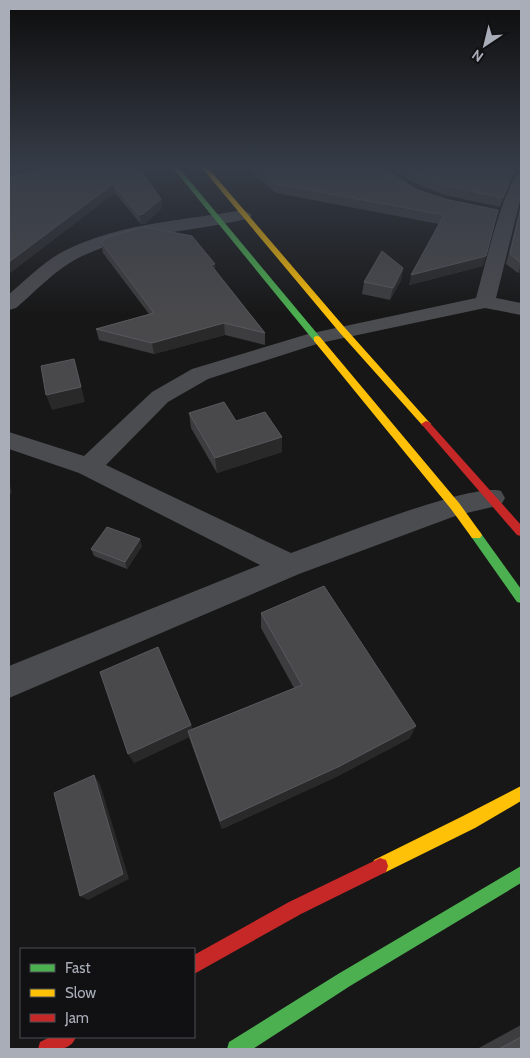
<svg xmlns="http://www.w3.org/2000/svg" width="530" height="1058" font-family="Cabin,sans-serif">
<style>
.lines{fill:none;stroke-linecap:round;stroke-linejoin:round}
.street{fill:#4b4c50;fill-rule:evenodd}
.fast{fill:#4caf50;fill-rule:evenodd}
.slow{fill:#ffc107;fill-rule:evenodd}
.jam{fill:#c62828;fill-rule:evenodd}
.wall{fill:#3d3d3f}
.shaded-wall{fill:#29292a}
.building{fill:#49494c;stroke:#58595d}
</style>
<rect width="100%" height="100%" fill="#171717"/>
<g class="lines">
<g class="street">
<path d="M368,168h17l36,24 -3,3c-15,4 -41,-15 -50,-27z"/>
<path d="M521,173v24l-25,101 25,5v12l-36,-7 -165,35 -112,36 -40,23 -62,63 185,88c37,-13 181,-71 210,-62l4,7 -4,7 -43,10 -159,59 -290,124v-32l251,-101 -181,-92 -70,-24v-17l75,24 68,-64 40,-23 116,-35 168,-36c6,-20 29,-122 45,-125z"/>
<path d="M244,210l8,5 -2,3c-57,15 -118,13 -172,40 -23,12 -42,33 -62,50l-7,2v-16c18,-15 35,-33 57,-44 55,-27 119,-30 178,-40z"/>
</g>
<g class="fast">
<path d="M173,168h6l141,169v4h-6z"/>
<path d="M476,530l4,2 41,57v14l-4,-1 -45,-64 -2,-3 2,-3z"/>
<path d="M521,866v17l-171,103 -97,63h-26l2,-7 109,-68z"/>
</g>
<g class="slow">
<path d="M202,168h6l138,161 83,93 2,2 -2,2h-6l-83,-93z"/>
<path d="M317,336l3,1 139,166 21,29 2,3 -2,3h-8l-21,-29 -137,-168v-4z"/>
<path d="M521,786v15l-46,27 -89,44 -6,2 -6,-2 -2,-6 2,-6 89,-44z"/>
</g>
<g class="jam">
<path d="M426,421l3,1 92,103v11l-4,-1 -94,-109 -2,-2z"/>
<path d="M380,858l6,2 2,6 -2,6 -85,42 -107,60v-19l95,-53z"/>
<path d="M50,1037h26c-6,16 -24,12 -38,12l2,-7z"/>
</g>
</g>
<g class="wall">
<path d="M48,168h99l-5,4 19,27 1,9 -17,16h-4l-26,-31z"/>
<path d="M247,168h129l3,3 32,17 38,12 34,66 -74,19 30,-61 -163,-31z"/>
<path d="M389,168h132l-9,8 -12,31 -55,-12 -31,-12z"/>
<path d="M521,204v68l-3,1 -12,-9z"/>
<path d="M101,242l114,28 50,63v12l-40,-10 -71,19 -55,-14 -3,-11 53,-15 -46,-61z"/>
<path d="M403,268l-2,12 -11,20 -28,-6 2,-12z"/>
<path d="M189,413l47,8 46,31 -65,21 -26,-45z"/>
<path d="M142,546l-15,23 -33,-13 -3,-7z"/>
<path d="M261,613l149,125 -74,39 -114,52 -33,-92 -55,26 57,-38 1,4 102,-41 -33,-60z"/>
<path d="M521,1025v24h-44z"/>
</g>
<g class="shaded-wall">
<path d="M9,168h26l-26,6z"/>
<path d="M138,168h9l-8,7z"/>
<path d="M515,168h6v3l-9,5 -12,31 3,-9z"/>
<path d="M113,184l2,9 -106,81v-12z"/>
<path d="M161,199l1,9 -17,16h-4l-2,-9z"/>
<path d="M486,256l-3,10 -74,19 2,-10z"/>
<path d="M215,264l1,11 -5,-10z"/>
<path d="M521,264v8l-3,1z"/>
<path d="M403,268l-2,12 -11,20 3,-12z"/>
<path d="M224,323l1,12 -71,19 -2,-11z"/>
<path d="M74,359l11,43 -33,8 -6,-15z"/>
<path d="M282,437v15l-65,21 -2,-15z"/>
<path d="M9,481l3,12 -3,1z"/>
<path d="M140,539l2,7 -15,23 -2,-7z"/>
<path d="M191,725l3,10 -60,28 -6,-9z"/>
<path d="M416,726l-6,12 -74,39 -114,52 -2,-8z"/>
<path d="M94,775l6,9 29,95 -41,21 -8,-4z"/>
</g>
<g class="building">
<path d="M48,168h91l22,31 -18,15 -4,1 -26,-31 -104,78v-86z"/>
<path d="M257,168h119l3,3 32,17 38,12 49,10 -12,46 -75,19 33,-60 -168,-31z"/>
<path d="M405,168h110l-12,30 -56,-12 -32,-12z"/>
<path d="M521,207v56l-11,-9z"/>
<path d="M145,227l47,9 23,28 -4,1 54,68 -41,-10 -72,20 -56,-14 58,-16 -53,-71 6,-5z"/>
<path d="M382,251l21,17 -10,20 -29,-6z"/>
<path d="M74,359l7,28 -35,8 -5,-29z"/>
<path d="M224,402l12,19 29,-9 17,25 -67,21 -26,-45z"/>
<path d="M107,527l33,12 -15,23 -34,-13z"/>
<path d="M324,586l92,140 -76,40 -120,55 -32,-90 114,-46 -41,-72z"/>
<path d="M158,647l33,78 -63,29 -28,-82z"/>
<path d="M94,775l29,99 -43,22 -26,-103z"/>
<path d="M521,1037v12h-22z"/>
</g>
<linearGradient id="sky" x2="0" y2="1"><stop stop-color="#0d0d0d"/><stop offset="0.53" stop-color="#363c47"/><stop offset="1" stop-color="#363c47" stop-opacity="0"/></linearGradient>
<rect width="530" height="316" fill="url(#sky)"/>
<rect width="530" height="1058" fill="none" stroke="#a8adb8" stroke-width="20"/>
<rect x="20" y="948" width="175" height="90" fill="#111113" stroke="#4d4f55"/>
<rect x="30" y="964" width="25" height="8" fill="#4caf50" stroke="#4d4f55"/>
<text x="65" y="973" font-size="15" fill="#a8adb8">Fast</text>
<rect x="30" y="989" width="25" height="8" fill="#ffc107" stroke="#4d4f55"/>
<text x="65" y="998" font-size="15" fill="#a8adb8">Slow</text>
<rect x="30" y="1014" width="25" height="8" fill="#c62828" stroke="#4d4f55"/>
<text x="65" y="1023" font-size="15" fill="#a8adb8">Jam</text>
<g transform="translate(485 45) rotate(215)" stroke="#111113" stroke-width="4" paint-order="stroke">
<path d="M0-4L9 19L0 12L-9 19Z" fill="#a8adb8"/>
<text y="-8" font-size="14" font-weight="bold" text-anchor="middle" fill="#a8adb8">N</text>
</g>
</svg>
